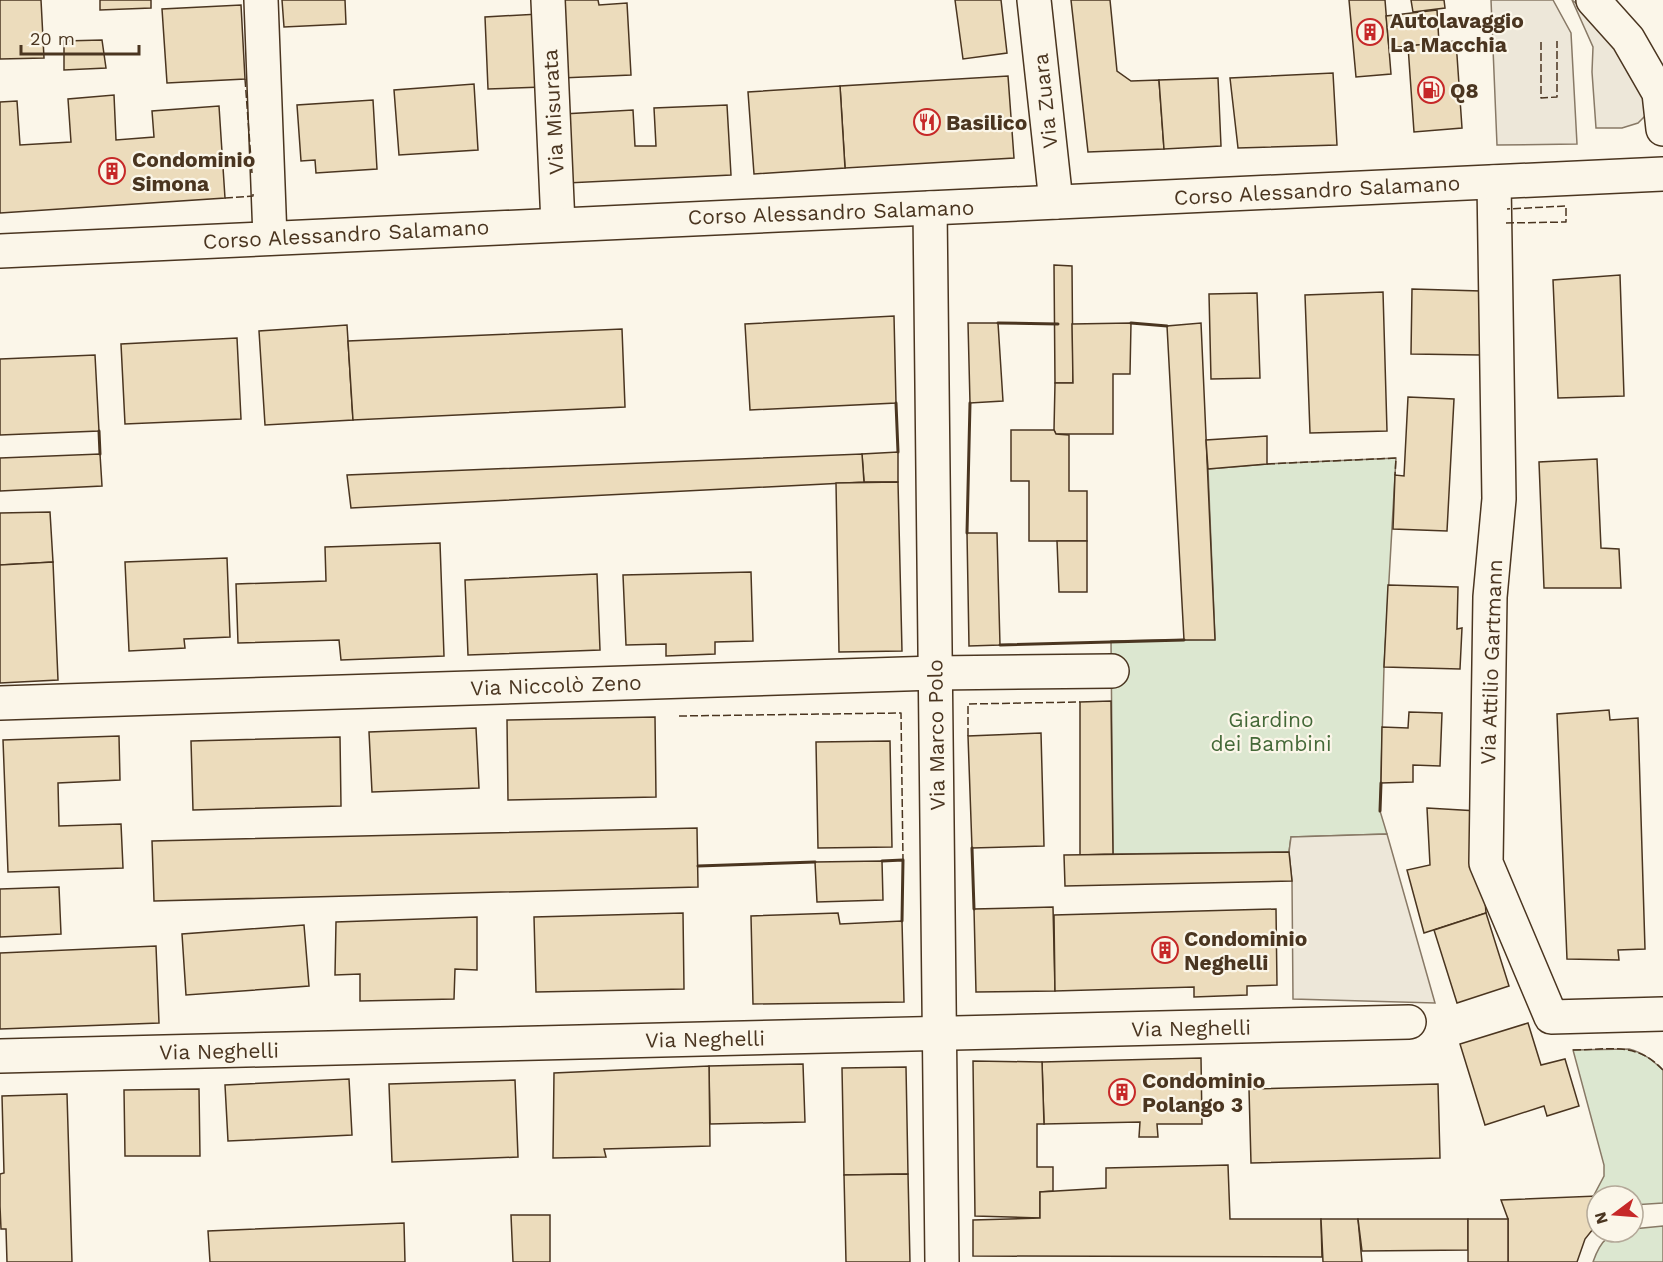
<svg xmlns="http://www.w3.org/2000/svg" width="1663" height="1262" font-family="'Work Sans',sans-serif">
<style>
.green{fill:#dce7d0;stroke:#887966;stroke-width:1.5}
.parking{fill:#ede7d9;stroke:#887966;stroke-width:1.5}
.building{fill:#ecdcbc;stroke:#4a3520;stroke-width:1.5}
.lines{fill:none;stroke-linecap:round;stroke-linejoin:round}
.street-casing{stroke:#4a3520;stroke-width:36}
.secondary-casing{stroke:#4a3520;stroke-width:36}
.street{stroke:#fbf6e9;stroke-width:33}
.secondary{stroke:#fbf6e9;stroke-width:33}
.fence{stroke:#4a3520;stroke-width:1.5;stroke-dasharray:8 3;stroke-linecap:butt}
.wall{stroke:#4a3520;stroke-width:3}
.labels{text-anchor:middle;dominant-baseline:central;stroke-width:4.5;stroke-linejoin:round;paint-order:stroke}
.poi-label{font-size:21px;font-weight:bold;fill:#4a3520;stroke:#fbf6e9;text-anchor:start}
.street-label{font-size:21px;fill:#4a3520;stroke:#fbf6e9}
.park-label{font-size:21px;fill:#436837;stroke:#fbf6e9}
</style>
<rect width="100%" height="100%" fill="#fbf6e9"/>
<g class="green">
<path d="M1396,458l-12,209 -4,144 7,23 -96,3 -2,15 -176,2 -2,-213 104,-2 -7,-170 59,-5z"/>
<path d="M1629,1049c15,4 23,11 34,21v133l-30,2v-9l-40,1 11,-21v-11l-31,-115z"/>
<path d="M1663,1226v36h-70c8,-23 16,-30 40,-30v-3z"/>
</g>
<g class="parking">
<path d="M1491,0h62l18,33 6,111 -80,1z"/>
<path d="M1572,0l24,19 19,24 30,58 1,14 -8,8 -16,5h-26l-4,-56 1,-25z"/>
<path d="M1387,834l48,169 -142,-4 -1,-118 -3,-29 2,-15z"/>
</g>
<g class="building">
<path d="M0,0h41l3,58 -44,1z"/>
<path d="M100,0h51v8l-51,2z"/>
<path d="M282,0h63l1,24 -62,3z"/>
<path d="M557,0h41l1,5 28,-2 4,72 -70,3z"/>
<path d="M955,0h46l6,53 -44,6z"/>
<path d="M1071,0h39l7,71 14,10 28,-1 5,69 -76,3z"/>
<path d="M1349,0h36l6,74 -35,3z"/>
<path d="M1411,0h33l1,8 -32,4z"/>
<path d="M241,5l4,74 -78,4 -5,-74z"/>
<path d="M1437,10l2,33 -50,5 -3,-32z"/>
<path d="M539,14l3,73 -54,2 -3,-72z"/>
<path d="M102,40l4,28 -42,2v-29z"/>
<path d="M1456,41l6,87 -48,4 -6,-86z"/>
<path d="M1333,73l4,72 -99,3 -8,-70z"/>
<path d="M1008,76l6,82 -169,10 -5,-82z"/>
<path d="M1218,78l3,68 -57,3 -5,-69z"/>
<path d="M474,84l4,66 -79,5 -5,-65z"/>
<path d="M840,86l5,82 -91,6 -6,-82z"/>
<path d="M114,95l2,45 38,-3 -2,-26 67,-5 6,92 -225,15v-111l17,-1 3,44 51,-3 -3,-43z"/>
<path d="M373,100l4,69 -61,4 -1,-13 -14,1 -4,-56z"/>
<path d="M727,105l4,70 -164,8 -4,-69 70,-4 2,36h21l-2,-38z"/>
<path d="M1054,265l18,1 1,117h-18z"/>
<path d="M1620,275l4,121 -66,2 -5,-118z"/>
<path d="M1412,289l69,2 -1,64 -69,-1z"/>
<path d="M1383,292l4,139 -77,2 -5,-138z"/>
<path d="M1257,293l3,85 -49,1 -2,-85z"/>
<path d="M894,316l2,87 -146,7 -5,-86z"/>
<path d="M968,323h30l5,78 -33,2z"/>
<path d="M1131,323l-1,51h-17v60h-57l-2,-4 1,-47h18l-1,-59z"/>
<path d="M1201,323l14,317h-31l-17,-314z"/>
<path d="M347,325l6,95 -88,5 -6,-94z"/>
<path d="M622,329l3,78 -272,13 -5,-79z"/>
<path d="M237,338l4,81 -116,5 -4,-80z"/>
<path d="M95,355l4,76 -99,4v-76z"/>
<path d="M1408,397l46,2 -7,132 -54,-2 2,-54 9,1z"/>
<path d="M1011,430h43l2,4 13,1v56h18v50h-58v-60h-18z"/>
<path d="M1267,436v28l-59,5 -2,-29z"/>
<path d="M898,452v30h-34l-2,-28z"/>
<path d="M100,454l2,32 -102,5v-33z"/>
<path d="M862,454l2,28 -513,26 -4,-33z"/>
<path d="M1597,459l4,89 18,1 2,39h-77l-5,-126z"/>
<path d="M898,482l4,169 -63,1 -3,-169z"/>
<path d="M50,512l3,50 -53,3v-52z"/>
<path d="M967,533h30l3,112 -31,1z"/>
<path d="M1057,541h30v51h-28z"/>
<path d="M440,543l4,113 -103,4 -2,-20 -101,3 -2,-59 90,-3 -1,-34z"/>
<path d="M227,558l3,79 -46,2 1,9 -56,3 -4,-89z"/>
<path d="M53,562l5,118 -58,3v-118z"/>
<path d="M751,572l2,69 -38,1v12l-49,2v-12l-40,1 -3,-70z"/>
<path d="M597,574l3,76 -132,5 -3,-75z"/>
<path d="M1388,585l70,2 -1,42 5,-1 -2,41 -76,-2z"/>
<path d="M1111,701l2,153 -33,1v-153z"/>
<path d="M1609,710l1,10 28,-2 7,231 -27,1 1,10 -52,-1 -10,-245z"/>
<path d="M1409,712l33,1 -2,53 -27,-1v17l-32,1 1,-56 26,1z"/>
<path d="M655,717l1,80 -148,3 -1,-80z"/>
<path d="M476,728l3,60 -107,4 -3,-60z"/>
<path d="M1041,733l3,113 -72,2 -4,-112z"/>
<path d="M119,736l1,44 -62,3 1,43 62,-2 2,44 -115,4 -5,-132z"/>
<path d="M340,737l1,69 -148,4 -2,-69z"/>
<path d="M890,741l2,106 -74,1 -2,-106z"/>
<path d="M1427,808l51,3 8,102 -62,20 -17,-63 23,-5z"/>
<path d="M697,828l1,59 -544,14 -2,-60z"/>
<path d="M1289,852l3,29 -227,5 -1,-31z"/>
<path d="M882,861l1,39 -66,2 -2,-40z"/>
<path d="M59,887l2,47 -61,3v-48z"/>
<path d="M1053,907l2,84 -79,1 -2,-83z"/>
<path d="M1276,909l1,76 -30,1v9l-53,2v-10l-139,4 -1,-76z"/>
<path d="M683,913l1,76 -148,3 -2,-75z"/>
<path d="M838,913l2,11 62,-3 2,81 -151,2 -2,-88z"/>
<path d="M1486,913l23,73 -52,17 -23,-73z"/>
<path d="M477,917v53l-22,-1 -1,30 -94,2v-27l-25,1 1,-53z"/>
<path d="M304,925l5,61 -123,9 -4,-61z"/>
<path d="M156,946l3,77 -159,6v-76z"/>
<path d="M1528,1023l13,42 24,-6 14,47 -32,10 -3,-10 -59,19 -25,-81z"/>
<path d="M1201,1058l1,66h-45l1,13h-19l1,-15 -96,2 -2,-62z"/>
<path d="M973,1061l69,1 2,62h-7v43h16v24l-13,1v26l-65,-2z"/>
<path d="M803,1064l2,58 -95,2 -1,-58z"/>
<path d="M709,1066l1,80 -106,3 2,8 -53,1 1,-85z"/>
<path d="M906,1067l2,107 -64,1 -2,-107z"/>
<path d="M349,1079l3,56 -124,6 -3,-56z"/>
<path d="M515,1080l3,77 -126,5 -3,-78z"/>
<path d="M1438,1084l2,74 -189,5 -2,-74z"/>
<path d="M199,1089l1,67h-75l-1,-66z"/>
<path d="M67,1094l5,168h-65l-1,-33h-5l-1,-23v-32l4,-1 -2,-77z"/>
<path d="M1228,1165l2,54h91l1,38 -349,-1v-36l67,-2v-26l66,-4v-20z"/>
<path d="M908,1174l2,88h-64l-2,-87z"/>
<path d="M1597,1196v28l-12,15 -8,23h-69v-43l-7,-19z"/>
<path d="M511,1215h39v47h-37z"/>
<path d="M1321,1219h37l4,43h-39z"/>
<path d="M1358,1219h110v31l-106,1z"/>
<rect x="1468" y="1219" width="40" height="43"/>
<path d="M404,1223l1,39h-195l-2,-31z"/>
</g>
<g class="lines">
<defs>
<g id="street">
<path d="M261,0l9,238"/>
<path d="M548,0l10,224"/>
<path d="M1034,0l22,202"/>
<path d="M1494,182l5,317 -9,98 -4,266 65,154 112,-3"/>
<path d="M930,208l12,1054"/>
<path d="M0,251l1663,-77"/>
<path d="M0,703l935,-30 177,-2"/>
<path d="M0,1056l1409,-34"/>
</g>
<path id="secondary" d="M1593,0l35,39 31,54 4,36"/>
</defs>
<use href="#street" class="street-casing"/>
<use href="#secondary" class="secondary-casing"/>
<use href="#street" class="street"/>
<use href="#secondary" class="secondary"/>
<g class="fence">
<path d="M1541,42v56l16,-1v-56"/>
<path d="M245,79l7,94"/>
<path d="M225,198l28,-2v-5"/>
<path d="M1506,223l60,-1v-16l-59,3"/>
<path d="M1267,464l129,-6 -1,17"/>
<path d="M679,716l222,-3 2,147"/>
<path d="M968,736v-32l112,-2"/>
<path d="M1573,1050c36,0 63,-9 90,20"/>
</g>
<g class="wall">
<path d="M998,323l60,1"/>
<path d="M1131,323l36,3"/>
<path d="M896,403l2,49"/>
<path d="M99,431l1,23"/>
<path d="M967,533l3,-130"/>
<path d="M1000,645l184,-5"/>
<path d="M1380,811l1,-28"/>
<path d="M972,848l2,61"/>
<path d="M882,861l21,-1 -1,61"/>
<path d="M698,866l117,-4"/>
</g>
</g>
<defs>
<symbol id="building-ring" viewBox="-11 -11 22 22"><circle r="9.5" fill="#fbf6e9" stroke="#c62828" stroke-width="1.5"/><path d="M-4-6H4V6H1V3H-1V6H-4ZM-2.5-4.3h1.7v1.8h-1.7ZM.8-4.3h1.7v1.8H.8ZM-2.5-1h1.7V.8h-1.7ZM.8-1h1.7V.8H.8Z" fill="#c62828"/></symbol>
<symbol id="fuel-ring" viewBox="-11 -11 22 22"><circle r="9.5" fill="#fbf6e9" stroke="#c62828" stroke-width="1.5"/><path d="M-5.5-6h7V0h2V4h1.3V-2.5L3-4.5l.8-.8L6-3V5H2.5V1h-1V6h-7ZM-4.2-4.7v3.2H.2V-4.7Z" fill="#c62828"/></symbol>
<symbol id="restaurant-ring" viewBox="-11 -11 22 22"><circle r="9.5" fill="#fbf6e9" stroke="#c62828" stroke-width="1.5"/><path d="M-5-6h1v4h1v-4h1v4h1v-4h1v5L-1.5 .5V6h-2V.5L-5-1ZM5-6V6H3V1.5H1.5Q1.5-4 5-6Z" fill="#c62828"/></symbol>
</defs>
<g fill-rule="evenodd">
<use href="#building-ring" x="1355" y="17" width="30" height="30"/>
<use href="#fuel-ring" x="1416" y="75" width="30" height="30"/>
<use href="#restaurant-ring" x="912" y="107" width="30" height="30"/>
<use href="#building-ring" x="97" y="156" width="30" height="30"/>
<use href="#building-ring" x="1150" y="935" width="30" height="30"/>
<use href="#building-ring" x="1107" y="1077" width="30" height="30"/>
</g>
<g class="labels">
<g class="poi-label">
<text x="1390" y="20">Autolavaggio<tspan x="1390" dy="24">La Macchia</tspan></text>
<text x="1450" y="90">Q8</text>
<text x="946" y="122">Basilico</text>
<text x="132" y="159">Condominio<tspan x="132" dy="24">Simona</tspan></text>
<text x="1184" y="938">Condominio<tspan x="1184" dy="24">Neghelli</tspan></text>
<text x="1142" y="1080">Condominio<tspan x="1142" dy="24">Polango 3</tspan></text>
</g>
<g class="street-label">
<text transform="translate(1045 101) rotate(-96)">Via Zuara</text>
<text transform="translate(553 112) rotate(-93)">Via Misurata</text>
<text transform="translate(1317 190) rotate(-3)">Corso Alessandro Salamano</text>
<text transform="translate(831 212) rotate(-2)">Corso Alessandro Salamano</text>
<text transform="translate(346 234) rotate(-3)">Corso Alessandro Salamano</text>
<text transform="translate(1491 662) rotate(-88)">Via Attilio Gartmann</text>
<text transform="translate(556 685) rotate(-2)">Via Niccolò Zeno</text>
<text transform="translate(936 735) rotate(-91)">Via Marco Polo</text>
<text transform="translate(1191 1028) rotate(-1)">Via Neghelli</text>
<text transform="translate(705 1039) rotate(-1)">Via Neghelli</text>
<text transform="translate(219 1051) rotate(-1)">Via Neghelli</text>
</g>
<g class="park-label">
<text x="1271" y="719">Giardino<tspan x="1271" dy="24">dei Bambini</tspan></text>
</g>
</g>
<g transform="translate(1615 1214) rotate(254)"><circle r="28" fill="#fbf6e9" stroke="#b4a999" stroke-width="1.5"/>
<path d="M0-4.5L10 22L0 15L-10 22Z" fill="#c62828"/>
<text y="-9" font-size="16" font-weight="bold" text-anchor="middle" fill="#4a3520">N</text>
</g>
<path d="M21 45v9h118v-9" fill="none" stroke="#4a3520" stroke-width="3"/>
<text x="30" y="45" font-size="18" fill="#4a3520" stroke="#fbf6e9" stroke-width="4.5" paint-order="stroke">20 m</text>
</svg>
